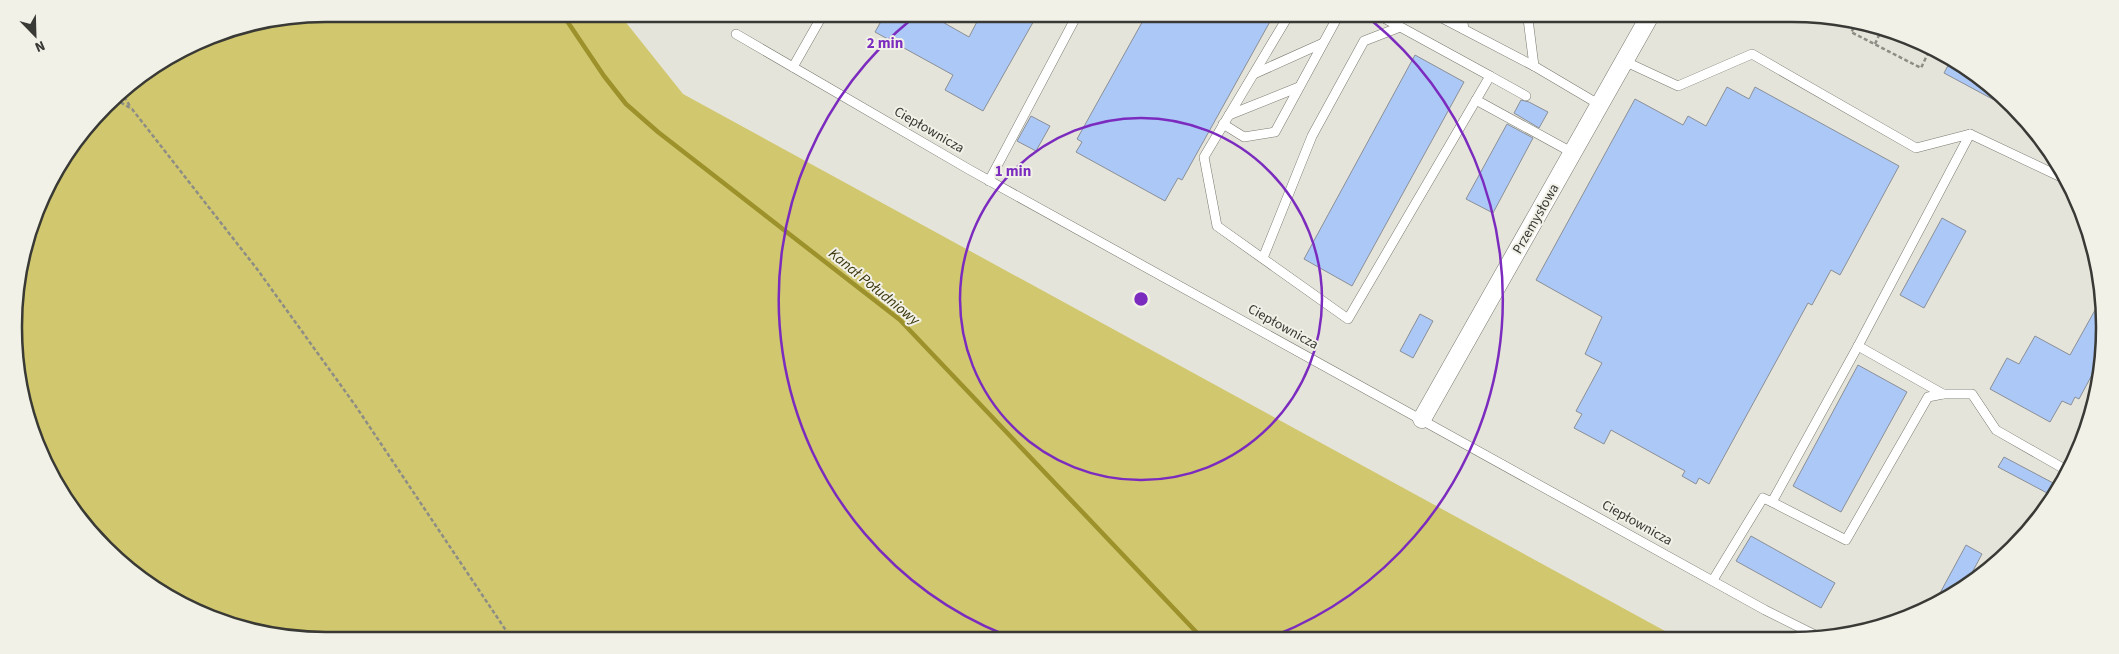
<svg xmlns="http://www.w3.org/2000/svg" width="2119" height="654" font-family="'Source Sans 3',sans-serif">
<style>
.green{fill:#d1c76e}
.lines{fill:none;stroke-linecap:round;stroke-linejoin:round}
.stream{stroke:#9c912b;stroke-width:4.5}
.building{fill:#acc8f7;stroke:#8a8f96}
.lane-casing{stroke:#7a7a71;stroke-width:10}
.street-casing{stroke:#7a7a71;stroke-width:19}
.path{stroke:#8d8d86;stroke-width:2.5;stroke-dasharray:4 2.5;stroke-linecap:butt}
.lane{stroke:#fff;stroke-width:9}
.street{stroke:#fff;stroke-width:18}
.ring{fill:none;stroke:#7b2cbf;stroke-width:2.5}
.labels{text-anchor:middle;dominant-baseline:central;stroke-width:4;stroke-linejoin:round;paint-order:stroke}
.street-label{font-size:14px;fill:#393935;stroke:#f2f1e8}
.water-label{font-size:15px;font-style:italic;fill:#3c370d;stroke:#f2f1e8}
.rim{fill:none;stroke:#393935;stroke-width:2.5}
.centre{fill:#7b2cbf;stroke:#f2f1e8;stroke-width:2.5}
.ring-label{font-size:15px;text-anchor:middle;font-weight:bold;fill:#7b2cbf;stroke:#f2f1e8;stroke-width:4;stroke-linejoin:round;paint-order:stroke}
</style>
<rect width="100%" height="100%" fill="#e5e4da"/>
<path class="green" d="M327,14l293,1 63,79 993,543 -1410,-3 -113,-46 -86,-87 -43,-93 -8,-122 30,-98 74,-96 87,-55z"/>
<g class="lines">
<path class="stream" d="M563,15l41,61 22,28 32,28 242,188 300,316"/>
</g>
<g class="building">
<path d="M884,16h48l37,21 11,-21 56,1 -53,94 -38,-21 8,-15 -78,-43z"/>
<path d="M1145,17l127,1 -90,162 -4,-2 -13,23 -89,-49 6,-10 -5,-3z"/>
<path d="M1415,55l49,27 -112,204 -48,-27z"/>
<path d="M1951,60l15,7 32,31 -2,3 -52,-28z"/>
<path d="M1727,87l22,12 6,-12 144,79 -59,109 -9,-5 -19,35 -4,-2 -99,181 -10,-6 -3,6 -14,-8 3,-5 -74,-41 -7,14 -30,-16 8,-14 -6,-3 26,-48 -17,-9 17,-37 -66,-37 99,-181 48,26 5,-9 18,10z"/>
<path d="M1521,100l8,2 19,10 -9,16 -25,-15z"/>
<path d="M1031,116l19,10 -14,25 -19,-10z"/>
<path d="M1507,124l26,14 -40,75 -27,-14z"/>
<path d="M1942,218l24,13 -42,77 -24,-13z"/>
<path d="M2099,303v59l-20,37 -4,-2 -4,8 -9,-4 -12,21 -60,-33 17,-31 12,6 16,-28 35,19z"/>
<path d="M1420,314l13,7 -20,37 -13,-7z"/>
<path d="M1858,365l49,27 -66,120 -48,-26z"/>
<path d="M2004,457l51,27 -6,10 -51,-27z"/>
<path d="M1751,536l84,47 -14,25 -85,-47z"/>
<path d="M1966,545l16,9 -15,28 -34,24z"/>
</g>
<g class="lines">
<defs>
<g id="lane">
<path d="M1287,18l-83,139 13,69 131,93 128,-219"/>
<path d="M1384,18l106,58"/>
<path d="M1442,18l92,48"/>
<path d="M1462,18l2,11"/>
<path d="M1528,19l6,47 66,39"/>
<path d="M736,34l234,136 795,440 54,27"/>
<path d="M1624,61l54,25 74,-32 164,94 54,-14 93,44"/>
<path d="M793,67l29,-51"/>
<path d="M1254,74l69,-31"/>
<path d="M1526,96l-36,-20 -14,24 97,53"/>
<path d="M1229,115l70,-28"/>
<path d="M1223,124l21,13 31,-5 62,-114"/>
<path d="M1970,134l-112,212 -86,156 74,38 82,-143 15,-3h29l24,36 72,41"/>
<path d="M989,181l87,-164"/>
<path d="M1263,258l49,-122 52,-95 36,-14"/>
<path d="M1858,346l85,48"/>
<path d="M2067,470l5,-9"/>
<path d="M1713,580l50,-82 9,4"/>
</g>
<path id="street" d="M1422,419l226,-400"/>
</defs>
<use href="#lane" class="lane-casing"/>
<use href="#street" class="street-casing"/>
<g class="path">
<path d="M1854,28l-3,4 70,36 8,-17"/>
<path d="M1875,44l6,-13"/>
<path d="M121,91l10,17"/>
<path d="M115,99l17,10 125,160 98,136 154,230"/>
</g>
<use href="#lane" class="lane"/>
<use href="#street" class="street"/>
</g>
<g class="ring">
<circle cx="1141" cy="299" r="181"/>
<path d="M1005 635A362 362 0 0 1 913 18M1371 20A362 362 0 0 1 1274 636"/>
</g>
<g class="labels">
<g class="street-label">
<text transform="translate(929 130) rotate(30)">Ciepłownicza</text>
<text transform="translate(1536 219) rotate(-60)">Przemysłowa</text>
<text transform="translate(1283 327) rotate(29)">Ciepłownicza</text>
<text transform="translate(1637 523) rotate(29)">Ciepłownicza</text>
</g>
<g class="water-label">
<text transform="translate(874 287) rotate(39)">Kanał Południowy</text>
</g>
</g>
<path d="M0 0H2119V654H0ZM326 22H1792A304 304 0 0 1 2096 326V328A304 304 0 0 1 1792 632H326A304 304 0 0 1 22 328V326A304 304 0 0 1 326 22Z" fill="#f2f1e8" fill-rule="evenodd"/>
<path class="rim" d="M326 22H1792A304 304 0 0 1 2096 326V328A304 304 0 0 1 1792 632H326A304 304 0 0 1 22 328V326A304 304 0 0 1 326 22Z"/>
<circle cx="1141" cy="299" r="8" class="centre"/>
<g class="ring-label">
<text x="885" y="48">2 min</text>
<text x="1013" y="176">1 min</text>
</g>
<g transform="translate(35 35) rotate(157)" stroke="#f2f1e8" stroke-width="4" paint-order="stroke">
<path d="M0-4L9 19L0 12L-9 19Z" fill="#393935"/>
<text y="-8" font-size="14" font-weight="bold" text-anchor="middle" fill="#393935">N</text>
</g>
</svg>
